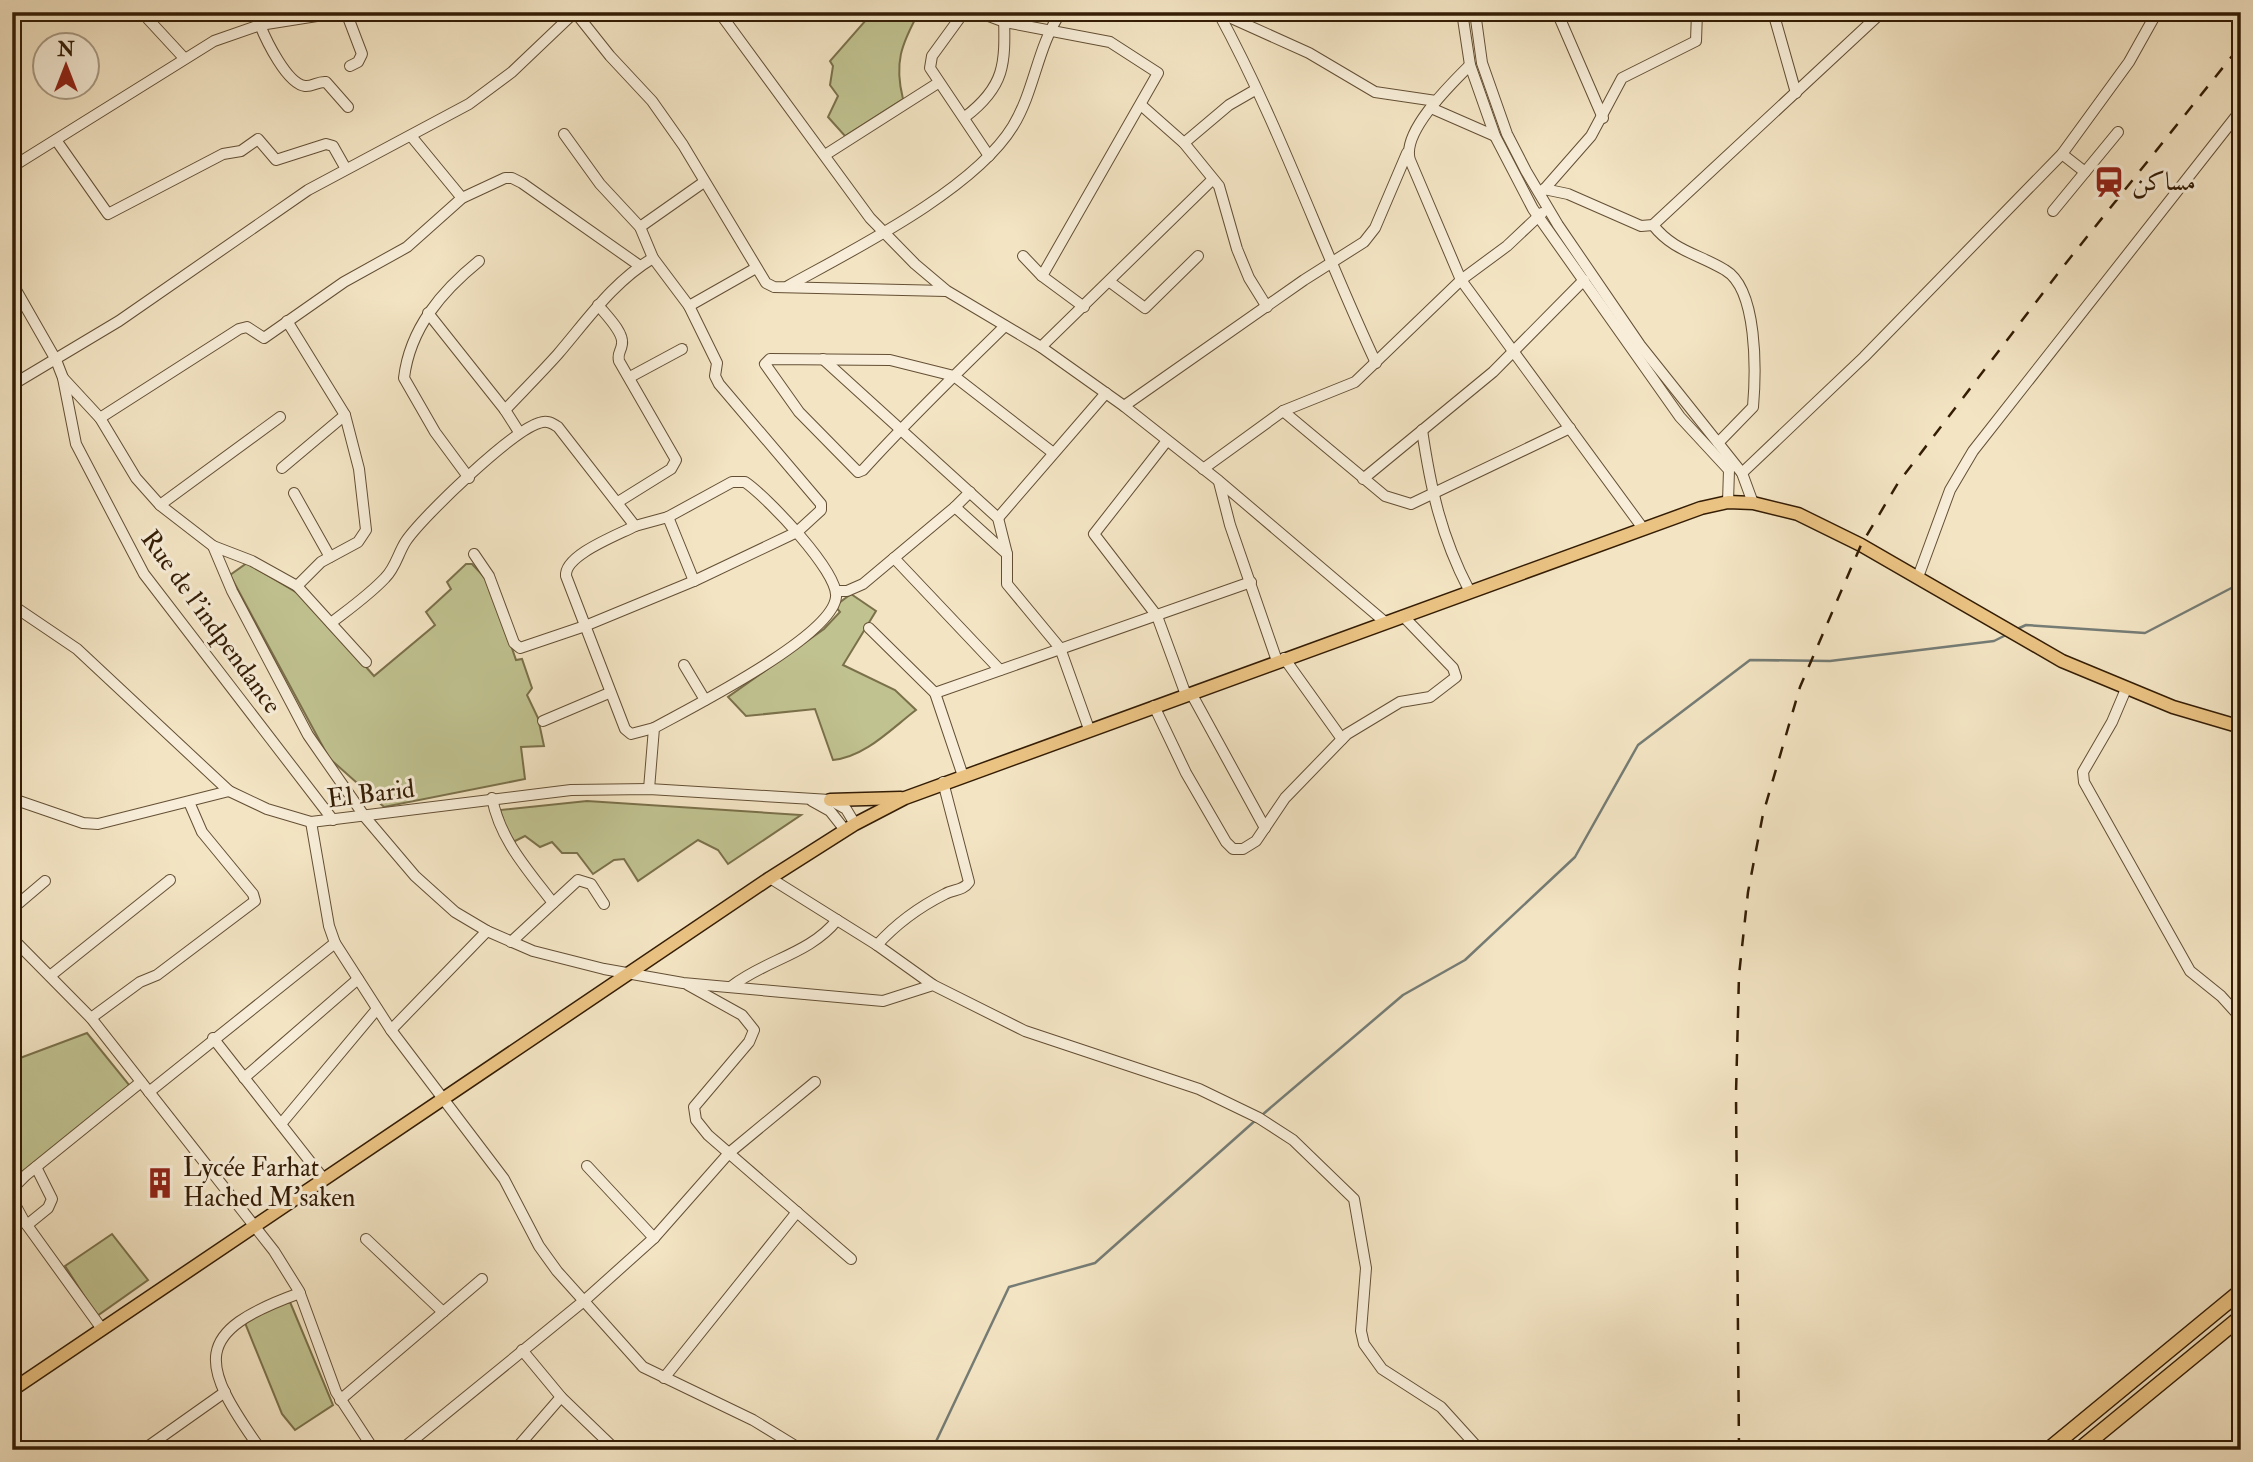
<svg xmlns="http://www.w3.org/2000/svg" width="2253" height="1462" font-family="'IM FELL Double Pica',Amiri,serif">
<style>
.green{fill:#c0c290;stroke:#7a704a;stroke-width:2}
.lines{fill:none;stroke-linecap:round;stroke-linejoin:round}
.stream{stroke:#757c75;stroke-width:2.5}
.minor-casing{stroke:#644f34;stroke-width:12}
.major-casing{stroke:#341d05;stroke-width:15}
.highway-casing{stroke:#341d05;stroke-width:17}
.minor{stroke:#f7edd8;stroke-width:10}
.major{stroke:#eac282;stroke-width:12}
.highway{stroke:#eac282;stroke-width:14}
.rail{stroke:#341d05;stroke-width:2.5;stroke-dasharray:12 12;stroke-linecap:butt}
.labels{text-anchor:middle;dominant-baseline:central;stroke-width:6;stroke-linejoin:round;paint-order:stroke}
.poi-label{font-size:26px;fill:#341d05;stroke:#f7edd8;text-anchor:start}
.street-label{font-size:26px;fill:#341d05;stroke:#f7edd8}
</style>
<rect width="100%" height="100%" fill="#f3e4c3"/>
<filter id="stains"><feTurbulence type="fractalNoise" baseFrequency=".00286" numOctaves="4"/><feColorMatrix values="0 0 0 0 .2 0 0 0 0 .09 0 0 0 0 .02 0 0 0 .5 -.17"/></filter>
<radialGradient id="worn" r=".72"><stop offset=".6" stop-color="#630" stop-opacity="0"/><stop offset="1" stop-color="#630" stop-opacity=".3"/></radialGradient>
<g class="green">
<path d="M873,12h46c-18,33 -25,51 -16,87l-58,37 -17,-19 10,-21 -8,-11 3,-19 -3,-5z"/>
<path d="M247,563l57,34 70,79 61,-51 -9,-13 25,-23 -4,-7 19,-18h6l18,19 26,77 6,-1 10,29 -5,7 11,23 6,28 -23,1 4,32 -141,28 -55,-49 -99,-183z"/>
<path d="M851,594l25,17 -33,54 52,25 21,20c-25,19 -51,47 -83,50l-18,-51 -69,7 -18,-19 96,-68 16,-17 -5,-6z"/>
<path d="M587,801l214,14 -73,49 -10,-14 -20,-10 -60,41 -14,-22 -10,1 -21,14 -16,-21h-15l-10,-11 -12,5 -15,-11 -14,7 -11,-33z"/>
<path d="M87,1033l43,53 -118,97v-122z"/>
<path d="M112,1234l36,46 -51,36 -32,-50z"/>
<path d="M290,1302l43,103 -38,25 -13,-16 -37,-91 25,-15z"/>
</g>
<g class="lines">
<g class="stream">
<path d="M2015,630l11,-5 119,8 96,-50"/>
<path d="M1262,1115l141,-120 62,-35 110,-103 63,-112 112,-85 80,1 164,-20 12,-6"/>
<path d="M932,1450l77,-163 86,-24 162,-144"/>
</g>
<defs>
<g id="minor">
<path d="M346,12l16,42 -4,8 -8,4"/>
<path d="M575,12l35,44 42,45 31,44 83,138 8,4 172,4"/>
<path d="M719,12l151,206 45,46 32,27 94,56 83,59 95,75 166,141"/>
<path d="M964,12l-32,44 -2,12 59,88"/>
<path d="M978,12l27,10 105,20 48,31 -116,203"/>
<path d="M1218,12c61,112 104,236 158,351"/>
<path d="M1462,12l8,53 25,71 38,73 147,208 49,53 -1,32"/>
<path d="M1475,12l7,51 25,71 19,37 32,54 82,120 102,128 11,30"/>
<path d="M1557,12l46,106"/>
<path d="M1773,12l23,81"/>
<path d="M12,14l4,-2"/>
<path d="M1229,17l80,36 66,39 61,9"/>
<path d="M148,19l36,39"/>
<path d="M260,25c6,15 27,59 45,61 7,1 13,-5 21,-4l22,25"/>
<path d="M1470,65c-18,18 -69,67 -60,95l51,120 181,247"/>
<path d="M1141,105l43,38 35,43 18,63 12,29 18,29"/>
<path d="M1431,108l64,28"/>
<path d="M965,117c42,-32 40,-55 39,-105"/>
<path d="M411,136l51,62"/>
<path d="M56,140l52,74 115,-60 18,-3 17,-12 18,21 50,-16 7,2 13,23"/>
<path d="M1184,143l45,-38 26,-15"/>
<path d="M2062,154l23,18"/>
<path d="M825,155l113,-72"/>
<path d="M12,167l202,-126 46,-16 82,-13"/>
<path d="M1544,189l24,5 73,32 12,-1 229,-213"/>
<path d="M1541,193l50,-57 31,-58 74,-37 1,-29"/>
<path d="M2053,211l65,-79"/>
<path d="M1653,225c20,26 46,29 72,45 33,19 31,102 28,137l-35,36"/>
<path d="M640,227l64,-45"/>
<path d="M1023,256l19,20 42,31"/>
<path d="M1110,282l35,26 53,-52"/>
<path d="M12,283l44,77 7,18 13,66 68,130 189,246"/>
<path d="M788,286c65,-36 186,-96 225,-160 22,-36 24,-79 48,-114"/>
<path d="M598,305c7,9 26,27 24,39 -1,8 -5,9 -3,17l57,99 -5,9 -53,33"/>
<path d="M689,306l67,-38"/>
<path d="M428,313l77,97 14,22"/>
<path d="M287,321l58,94 14,54 7,61 -8,12 -37,20 -24,24"/>
<path d="M1005,326c-48,47 -97,94 -142,144l-5,2 -59,-60 -34,-48 5,-5 120,1 64,16 98,76"/>
<path d="M1041,347l171,-167"/>
<path d="M823,359l175,159 9,36v30l53,64 29,81"/>
<path d="M630,377l52,-28"/>
<path d="M63,378l37,40 36,60 24,27 53,41 19,45 76,144 57,82 50,59 40,36 32,19 46,20 71,18 79,14 200,18 50,-16 92,46 174,58 60,29 34,22 61,59 12,69 -5,63 3,13 18,25 59,38 39,43"/>
<path d="M12,385l107,-64 189,-131 161,-86 43,-32 63,-60"/>
<path d="M1124,406l180,-126 60,-38 11,-14 32,-75"/>
<path d="M505,410c18,-19 36,-37 53,-56 30,-35 55,-72 95,-96"/>
<path d="M1283,411l102,85 26,8 159,-76"/>
<path d="M100,418l139,-89 8,-2 17,11 80,-56 63,-35 55,-49 43,-20h7l10,5 118,83"/>
<path d="M1422,430c9,60 19,106 47,160"/>
<path d="M1166,442l-72,92 63,82 29,79"/>
<path d="M282,468l63,-53"/>
<path d="M1203,469l80,-58 72,-29 106,-102 46,-34 35,-33"/>
<path d="M1742,473l122,-116 198,-203 67,-92 28,-50"/>
<path d="M469,478l-34,-46 -31,-54c6,-50 38,-87 75,-117"/>
<path d="M1363,479l130,-107 91,-92"/>
<path d="M1219,482l11,43 47,136"/>
<path d="M294,493l36,64"/>
<path d="M160,505l120,-88"/>
<path d="M955,507l15,-15"/>
<path d="M998,518l108,-125"/>
<path d="M635,526c-17,9 -71,29 -69,50l59,153 6,5 23,-6"/>
<path d="M213,546l39,15 45,25 69,76"/>
<path d="M474,554l15,22 25,67 6,5 65,-22 109,-45"/>
<path d="M894,558l106,112"/>
<path d="M1918,577l32,-87 23,-39 268,-341"/>
<path d="M836,591h11l16,-7 92,-77 52,47"/>
<path d="M12,605l65,44 152,142 38,18 44,13 260,-32 78,-1 181,11 16,9 9,15"/>
<path d="M331,623c18,-14 38,-28 54,-45 11,-11 13,-25 21,-37 17,-25 106,-110 133,-118 8,-3 13,0 19,4l77,99 33,-9 26,64 103,-49 24,-22v-6l-102,-120 -4,-8 2,-13 -28,-57 -36,-48 -13,-31 -40,-43 -36,-50"/>
<path d="M869,628l66,65 28,83"/>
<path d="M1284,658l58,81"/>
<path d="M684,665l21,35"/>
<path d="M2126,689l-14,33 -29,50 1,10 106,189 31,25 20,22"/>
<path d="M935,693l316,-111"/>
<path d="M1191,693l74,135"/>
<path d="M1154,706l32,67 40,69 7,7h10l13,-8 29,-43 62,-64 53,-32 30,-5 26,-20 -3,-9 -50,-52"/>
<path d="M543,721l66,-28"/>
<path d="M649,789l5,-61c36,-20 178,-91 182,-131 3,-25 -70,-101 -91,-115h-13l-64,35"/>
<path d="M12,795l4,5 67,23 15,1 131,-33"/>
<path d="M492,798c8,42 36,72 61,105"/>
<path d="M812,801l18,10 15,19"/>
<path d="M311,822l18,104 6,17 56,87 113,149 35,67 18,25 86,96 110,53 49,30"/>
<path d="M770,878l107,67 56,40"/>
<path d="M12,909l33,-28"/>
<path d="M12,938l79,80 183,233 25,40 37,101 38,58"/>
<path d="M511,942l67,-62 13,4 13,20"/>
<path d="M877,945c19,-21 42,-38 68,-51 9,-5 18,-3 24,-12l-26,-100"/>
<path d="M50,976l120,-96"/>
<path d="M688,985l54,30 12,15 -5,12 -55,65 2,13 12,15 143,124"/>
<path d="M732,986c33,-26 78,-32 105,-66"/>
<path d="M91,1018l49,-36 17,-7 98,-74 -2,-7 -51,-62 -13,-30"/>
<path d="M391,1030l96,-99"/>
<path d="M213,1038l110,140"/>
<path d="M244,1078l114,-99"/>
<path d="M149,1092l186,-149"/>
<path d="M281,1124l96,-115"/>
<path d="M587,1166l67,72"/>
<path d="M12,1196l5,-12 9,-9 115,-93"/>
<path d="M12,1199l12,22 78,108"/>
<path d="M27,1225l21,-17 4,-9 -16,-32"/>
<path d="M366,1239l77,73"/>
<path d="M522,1350l39,47 55,53"/>
<path d="M664,1378l133,-166"/>
<path d="M340,1400l142,-121"/>
<path d="M143,1450l82,-58"/>
<path d="M261,1450c-62,-87 -70,-118 39,-157"/>
<path d="M401,1450l184,-150 69,-62 75,-85 86,-71"/>
<path d="M515,1450l46,-53"/>
</g>
<g id="major">
<path d="M830,800l71,-2"/>
<path d="M12,1390l758,-512 85,-54 50,-26 796,-290 27,-6 25,1 45,11 63,31 201,116 111,46 68,20"/>
</g>
<g id="highway">
<path d="M2048,1450l193,-159"/>
<path d="M2079,1450l162,-133"/>
</g>
</defs>
<use href="#minor" class="minor-casing"/>
<use href="#major" class="major-casing"/>
<use href="#highway" class="highway-casing"/>
<use href="#minor" class="minor"/>
<use href="#major" class="major"/>
<use href="#highway" class="highway"/>
<path class="rail" d="M1739,1450l-3,-356 3,-119 9,-83 15,-78 37,-127 61,-142 37,-62 164,-215 179,-223"/>
</g>
<defs>
<symbol id="station-bare" viewBox="-9 -9 18 18"><path d="M-3-6H3Q5-6 5-4V2Q5 4 3 4L4.5 6H3L1.5 4h-3L-3 6H-4.5L-3 4Q-5 4-5 2V-4Q-5-6-3-6ZM-3.5-4v3h7v-3ZM-3.5 1v1.5H-2V1ZM2 1v1.5H3.5V1Z" fill="#8f2418" stroke="#f7edd8" stroke-width="2.5" paint-order="stroke"/></symbol>
<symbol id="building-bare" viewBox="-9 -9 18 18"><path d="M-4-6H4V6H1V3H-1V6H-4ZM-2.5-4.3h1.7v1.8h-1.7ZM.8-4.3h1.7v1.8H.8ZM-2.5-1h1.7V.8h-1.7ZM.8-1h1.7V.8H.8Z" fill="#8f2418" stroke="#f7edd8" stroke-width="2.5" paint-order="stroke"/></symbol>
</defs>
<g fill-rule="evenodd">
<use href="#station-bare" x="2087" y="160" width="44" height="44"/>
<use href="#building-bare" x="138" y="1161" width="44" height="44"/>
</g>
<g class="labels">
<g class="poi-label">
<text x="2132" y="182">مساكن</text>
<text x="183" y="1168">Lycée Farhat<tspan x="183" dy="30">Hached M'saken</tspan></text>
</g>
<g class="street-label">
<text transform="translate(211 622) rotate(54)">Rue de l'indpendance</text>
<text transform="translate(371 794) rotate(-7)">El Barid</text>
</g>
</g>
<rect width="2253" height="1462" fill="none" stroke="#f3e4c3" stroke-width="42"/>
<rect x="14" y="14" width="2225" height="1434" fill="none" stroke="#341d05" stroke-width="3.5"/>
<rect x="21" y="21" width="2211" height="1420" fill="none" stroke="#341d05" stroke-width="2"/>
<g transform="translate(66 66)"><circle r="33" fill="#f7edd8" stroke="#a99a84" stroke-width="2"/>
<path d="M0-5L12 26L0 18L-12 26Z" fill="#8f2418"/>
<text y="-10" font-size="19" font-weight="bold" text-anchor="middle" fill="#341d05">N</text>
</g>
<rect width="100%" height="100%" filter="url(#stains)"/>
<rect width="100%" height="100%" fill="url(#worn)"/>
</svg>
